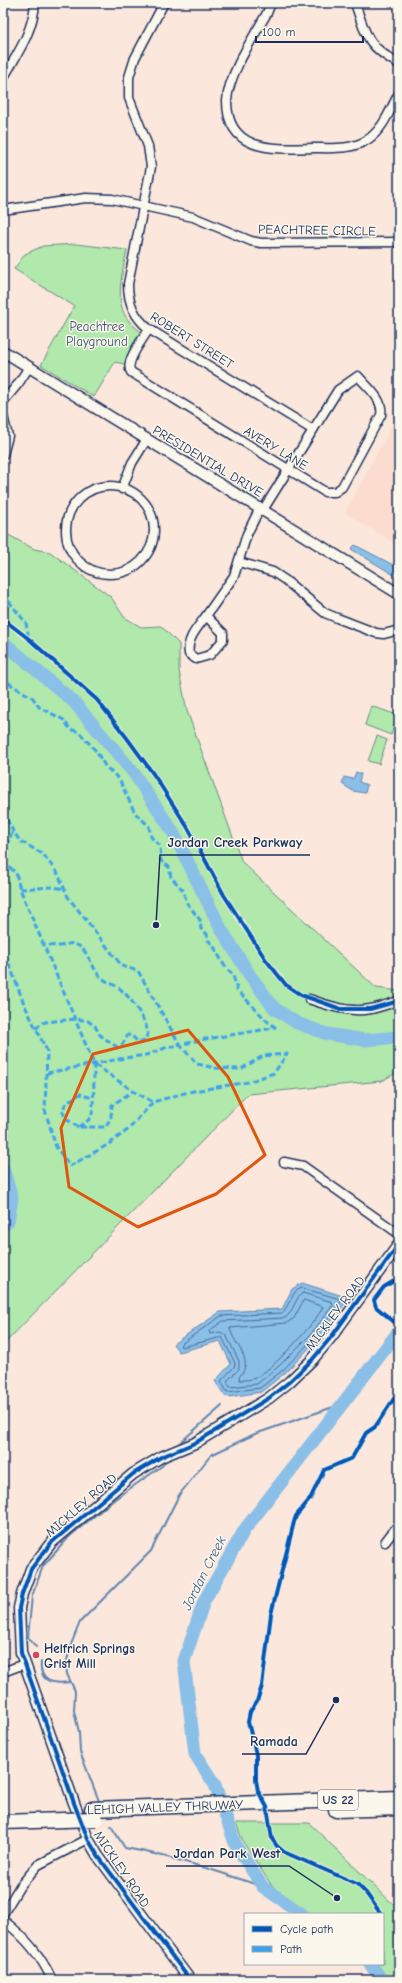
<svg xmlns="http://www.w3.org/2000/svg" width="402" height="1983" font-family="'Comic Neue',sans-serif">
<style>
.built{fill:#fbdccf}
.green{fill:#b1e8ab;stroke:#668c84}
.water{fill:#8abfe8;stroke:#5e85b1}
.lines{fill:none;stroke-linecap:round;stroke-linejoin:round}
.shore{stroke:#476995;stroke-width:1}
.stream{stroke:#5e85b1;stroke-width:2}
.river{stroke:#8abfe8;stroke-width:13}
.minor-casing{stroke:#1b2f5e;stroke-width:11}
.tertiary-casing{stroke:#1b2f5e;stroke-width:13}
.motorway-casing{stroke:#1b2f5e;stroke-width:17}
.minor{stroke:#fbf7ec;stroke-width:8}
.tertiary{stroke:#fbf7ec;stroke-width:10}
.motorway{stroke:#fbf7ec;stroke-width:14}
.motorway-bridge-casing{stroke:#1b2f5e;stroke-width:17;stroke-linecap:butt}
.motorway-bridge{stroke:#fbf7ec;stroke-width:14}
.quiet{stroke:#3da3ed;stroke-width:3;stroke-dasharray:6 3;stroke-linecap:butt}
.cycleway-casing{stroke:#fbf7ec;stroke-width:6}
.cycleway{stroke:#0057b8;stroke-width:4}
.marked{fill:none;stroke:#de5710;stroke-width:3;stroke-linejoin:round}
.poi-dot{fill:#d1495b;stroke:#fbf7ec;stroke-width:1.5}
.labels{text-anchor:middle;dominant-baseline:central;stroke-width:3;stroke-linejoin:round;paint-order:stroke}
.shield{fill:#fbf7ec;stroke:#5e6b89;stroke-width:1}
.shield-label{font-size:12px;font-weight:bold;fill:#1b2f5e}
.street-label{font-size:13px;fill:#1b2f5e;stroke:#fbf7ec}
.park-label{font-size:13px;fill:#39546d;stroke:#fbf7ec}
.poi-label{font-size:13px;font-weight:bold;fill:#1b2f5e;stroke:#fbf7ec;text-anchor:start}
.water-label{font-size:14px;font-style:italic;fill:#3c5a87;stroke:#fbf7ec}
.leader{fill:none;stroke:#1b2f5e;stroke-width:1.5}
.callout-dot{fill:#1b2f5e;stroke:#fbf7ec;stroke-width:1.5}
.callout-label{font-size:14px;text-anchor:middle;font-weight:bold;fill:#1b2f5e;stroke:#fbf7ec;stroke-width:3;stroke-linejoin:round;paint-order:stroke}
</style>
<rect width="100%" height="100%" fill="#fbe7db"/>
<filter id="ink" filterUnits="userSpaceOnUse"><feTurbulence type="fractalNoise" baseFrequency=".025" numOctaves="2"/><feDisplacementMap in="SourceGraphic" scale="8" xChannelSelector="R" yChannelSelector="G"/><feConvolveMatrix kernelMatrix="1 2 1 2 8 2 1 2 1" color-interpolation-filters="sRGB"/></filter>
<g filter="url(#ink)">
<path class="built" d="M399,413v133l-54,-33z"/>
<g class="green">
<path d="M76,244l51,6c-4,20 -14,53 2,71 4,5 11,10 16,14l-17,30 -13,-3 -21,35 -53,-32 33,-59 -60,-37 11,-15 18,-8z"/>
<path d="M3,532l31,17 16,3 61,45 13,20 17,10 20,-1 18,18v27l8,40 55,151 134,126 23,3v80l-17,10 -134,13 -245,251z"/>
<path d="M371,706l26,9 -6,20 -26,-10z"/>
<path d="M377,736l10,4 -8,24 -11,-3z"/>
<path d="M236,1823h73l90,87v70h-12l-13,-16h9v-50h-73l-38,-28 -29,-44z"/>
</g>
<g class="water">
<path d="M355,545l44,23v10l-48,-29z"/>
<path d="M356,772l5,2 -2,8 8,3 -2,8 -12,-2 -11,-7 2,-7 9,2z"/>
<path d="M302,1283l47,15 -30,40 -34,35 -24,19 -32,5 -4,-1 -10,-15 16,-17 -11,-23 -41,11 -6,-8 47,-32 62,-3 10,-20z"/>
</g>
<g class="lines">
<g class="shore">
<path d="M302,1288l38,11 1,3 -25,34 -33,34 -23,18 -33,4 -6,-11 13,-14 1,-4 -13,-26 -40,10 -2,-1 1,-2 40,-28 62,-3 12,-21z"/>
<path d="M303,1293l29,9 1,3 -21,28 -33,33 -22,18 -27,3 -3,-6 12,-12v-8l-13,-26 -6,-3 -10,2 -1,-3 14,-10 62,-3c9,-6 9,-20 18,-25z"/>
<path d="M304,1300l19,7c-8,17 -51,63 -68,71 -4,2 -11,2 -15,2l-1,-3c17,-18 -6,-32 -9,-49l57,-5 7,-5z"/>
</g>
<g class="stream">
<path d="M175,1447l47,-41"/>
<path d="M36,1647l-8,-10 4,-41 11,-30 27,-30 45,-37 47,-33 5,-7"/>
<path d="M41,1662c-2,21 13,22 29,20"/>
<path d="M99,1801l-19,-49 -1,-20 -5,-21 1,-20 -8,-17 -1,-10 6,-22 8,-20 71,-71 28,-56 32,-40 44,-21 87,-30"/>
<path d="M111,1826l14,22c47,8 93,23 138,39"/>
</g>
<g class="river">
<path d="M3,642l70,59 60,71 40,60 47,95 29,47 25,34 23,15 30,11 38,6 34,-3"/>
<path d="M3,1168l9,30 -4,24 -5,3"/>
<path d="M302,1914l-39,-27 -27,-41 -21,-61 -20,-31 -11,-93 20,-60 41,-72 154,-198"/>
<path d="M370,1964l12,16"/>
</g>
<defs>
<g id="minor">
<path d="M164,3l-29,55 -6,19v21l19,48 3,21 -23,117c0,19 6,33 21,45l164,101"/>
<path d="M271,3l-4,10c-13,23 -39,62 -40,88 0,53 50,48 87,47 17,0 38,2 53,-8 16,-10 23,-30 32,-47"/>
<path d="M355,3c11,33 12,43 44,61"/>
<path d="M3,79c14,-25 30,-47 32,-76"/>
<path d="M3,210l83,-12 26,1 81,18 58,24 10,2 138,-1"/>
<path d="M149,329c-6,10 -25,33 -18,43l194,120h10l7,-5 39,-72c3,-16 -14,-28 -23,-39l-20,14 -75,120"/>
<path d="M3,402l15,-18 11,-17"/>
<path d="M3,416l5,20 -5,19"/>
<circle cx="110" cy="530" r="44"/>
<path d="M122,489l10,-26 15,-24"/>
<path d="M239,562l34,10 12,8 40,33 12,5 39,15 8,1 15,-4"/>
<path d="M206,616l28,-40 13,-42 13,-26"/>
<path d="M206,616l17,17v7l-13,15 -14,4 -7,-5c-3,-15 9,-27 17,-38z"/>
<path d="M309,999c20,7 41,14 62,10 10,-2 19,-6 28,-8"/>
<path d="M284,1162l19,4 96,68"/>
<path d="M385,1542l14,-18"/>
<path d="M3,1672l21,-8"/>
<path d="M3,1914l17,-28 18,-21 50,-26"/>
<path d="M3,1920c21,16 38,35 49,60"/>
</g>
<g id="tertiary">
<path d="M3,351l396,243"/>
<path d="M190,1980l-92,-124 -10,-17 -14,-36 -53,-150 -2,-45 3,-14 9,-25 20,-26 82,-69 28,-17 34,-14 74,-45 20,-16 23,-22 20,-24 67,-92"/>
</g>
<g id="motorway">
<path d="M92,1809l307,-11"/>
<path d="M336,1810l63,-2"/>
<path d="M3,1822l61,-2"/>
</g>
</defs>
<use href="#minor" class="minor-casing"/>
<use href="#tertiary" class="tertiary-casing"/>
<use href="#motorway" class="motorway-casing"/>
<use href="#minor" class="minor"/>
<use href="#tertiary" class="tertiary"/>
<use href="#motorway" class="motorway"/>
<defs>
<path id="motorway-bridge" d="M64,1820l32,-1"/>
</defs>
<use href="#motorway-bridge" class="motorway-bridge-casing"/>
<use href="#motorway-bridge" class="motorway-bridge"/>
<g class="quiet">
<path d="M3,594l23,29 3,16"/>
<path d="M3,675l7,9 23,14 6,9 25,13 6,9 9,3 17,19 9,15 14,13 16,34 14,13 2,11 9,9 1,15 8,6 2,10 12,13 4,13 13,17 1,9 6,5 1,6 5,5 11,20 9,10 4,15 31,32 7,5 -1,1 -74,12 -20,5 -42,-74 -16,-5 -54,-69 -10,-23 -15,-20 -23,-13 -7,-10 -10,-19"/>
<path d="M3,854l10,-23"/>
<path d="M3,861l13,12 4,16 74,175 39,27"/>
<path d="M20,889l33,-2 11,2"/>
<path d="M3,947l21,57 23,47 -2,59 11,37 14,19 39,-22 20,-15 24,-27 35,-10 60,-10 26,-9 13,-19 -24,2 -22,13 -26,-1 -18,-4 -17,-19 -12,2 -22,8 -21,3 -78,15"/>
<path d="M36,1029l4,-5 5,-2 31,-3 12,2 7,5 5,9 17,12 5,-2 6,-10h3l7,7h5l5,-8c-1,-13 -18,-38 -29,-46 -7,-5 -14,-6 -20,-13 -8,-9 -11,-25 -22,-30 -7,-4 -11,1 -18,1 -5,0 -10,-1 -15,-1"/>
<path d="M94,1064c0,8 0,49 -3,53 -2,4 -9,7 -13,10h28l5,-10 1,-12 21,-14 20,11"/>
<path d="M78,1127l-12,-8 -4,-9 5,-8 13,-8 12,4"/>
</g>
<defs>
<g id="cycleway">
<path d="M3,619l26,20 68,61 30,38 27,37 34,53 36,67 42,65 20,25 15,10 40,14h29l29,-8"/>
<path d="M399,1278l-15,9 -10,13 2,7 23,19"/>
<path d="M381,1914l-15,-21 -9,-9 -73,-32 -7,-6 -5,-7 -5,-32 -9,-16 -2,-11v-25l-8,-33 2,-10 7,-11 5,-15 9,-72 23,-92 2,-6 14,-17 14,-29 28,-12 14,-25 9,-6 24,-36"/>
<path d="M190,1980l-92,-124 -10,-17 -14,-36 -53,-150 -2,-45 3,-14 9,-25 20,-26 82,-69 28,-17 34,-14 74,-45 20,-16 23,-22 20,-24 67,-92"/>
</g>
</defs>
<use href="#cycleway" class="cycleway-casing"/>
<use href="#cycleway" class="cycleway"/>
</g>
</g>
<path class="marked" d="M188,1030l40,47 37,78 -49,39 -78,33 -69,-40 -8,-59 32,-74z"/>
<circle class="poi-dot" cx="36" cy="1655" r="4"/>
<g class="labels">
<rect class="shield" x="318" y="1790" width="40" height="20" rx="3"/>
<g class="shield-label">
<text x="338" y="1800">US 22</text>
</g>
<g class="street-label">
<text transform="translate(317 230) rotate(1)">PEACHTREE CIRCLE</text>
<text transform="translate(192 340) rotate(32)">ROBERT STREET</text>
<text transform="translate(276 448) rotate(31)">AVERY LANE</text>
<text transform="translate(208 461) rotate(31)">PRESIDENTIAL DRIVE</text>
<text transform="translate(335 1313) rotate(-53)">MICKLEY ROAD</text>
<text transform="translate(81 1505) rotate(-41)">MICKLEY ROAD</text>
<text transform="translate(165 1807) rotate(-2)">LEHIGH VALLEY THRUWAY</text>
<text transform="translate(122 1869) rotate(56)">MICKLEY ROAD</text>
</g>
<g class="park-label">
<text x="97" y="326">Peachtree<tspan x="97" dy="15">Playground</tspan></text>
</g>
<g class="poi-label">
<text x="44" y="1648">Helfrich Springs<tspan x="44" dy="15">Grist Mill</tspan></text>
</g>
<g class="water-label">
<text transform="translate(204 1573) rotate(-63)">Jordan Creek</text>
</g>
</g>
<path class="leader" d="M156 925L160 855H310M336 1700L306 1754H242M337 1898L289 1866H166"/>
<g class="callout-dot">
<circle cx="156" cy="925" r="4"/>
<circle cx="336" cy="1700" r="4"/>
<circle cx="337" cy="1898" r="4"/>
</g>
<g class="callout-label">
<text x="235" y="847">Jordan Creek Parkway</text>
<text x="274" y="1746">Ramada</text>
<text x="227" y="1858">Jordan Park West</text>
</g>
<rect width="402" height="1983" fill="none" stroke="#fbf7ec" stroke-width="16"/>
<rect x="8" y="8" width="386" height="1967" fill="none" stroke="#1b2f5e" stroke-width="1.5" filter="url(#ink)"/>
<rect x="244" y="1913" width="140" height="52" fill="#fbf7ec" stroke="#a1a7b3"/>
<rect x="252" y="1926" width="20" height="6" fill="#0057b8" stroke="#a1a7b3"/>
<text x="280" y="1933" font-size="12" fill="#1b2f5e">Cycle path</text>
<rect x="252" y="1946" width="20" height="6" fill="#3da3ed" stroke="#a1a7b3"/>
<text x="280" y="1953" font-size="12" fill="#1b2f5e">Path</text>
<path d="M256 36v6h107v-6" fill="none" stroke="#1b2f5e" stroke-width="2"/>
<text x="262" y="36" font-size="12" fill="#1b2f5e" stroke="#fbf7ec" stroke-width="3" paint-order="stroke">100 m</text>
</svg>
